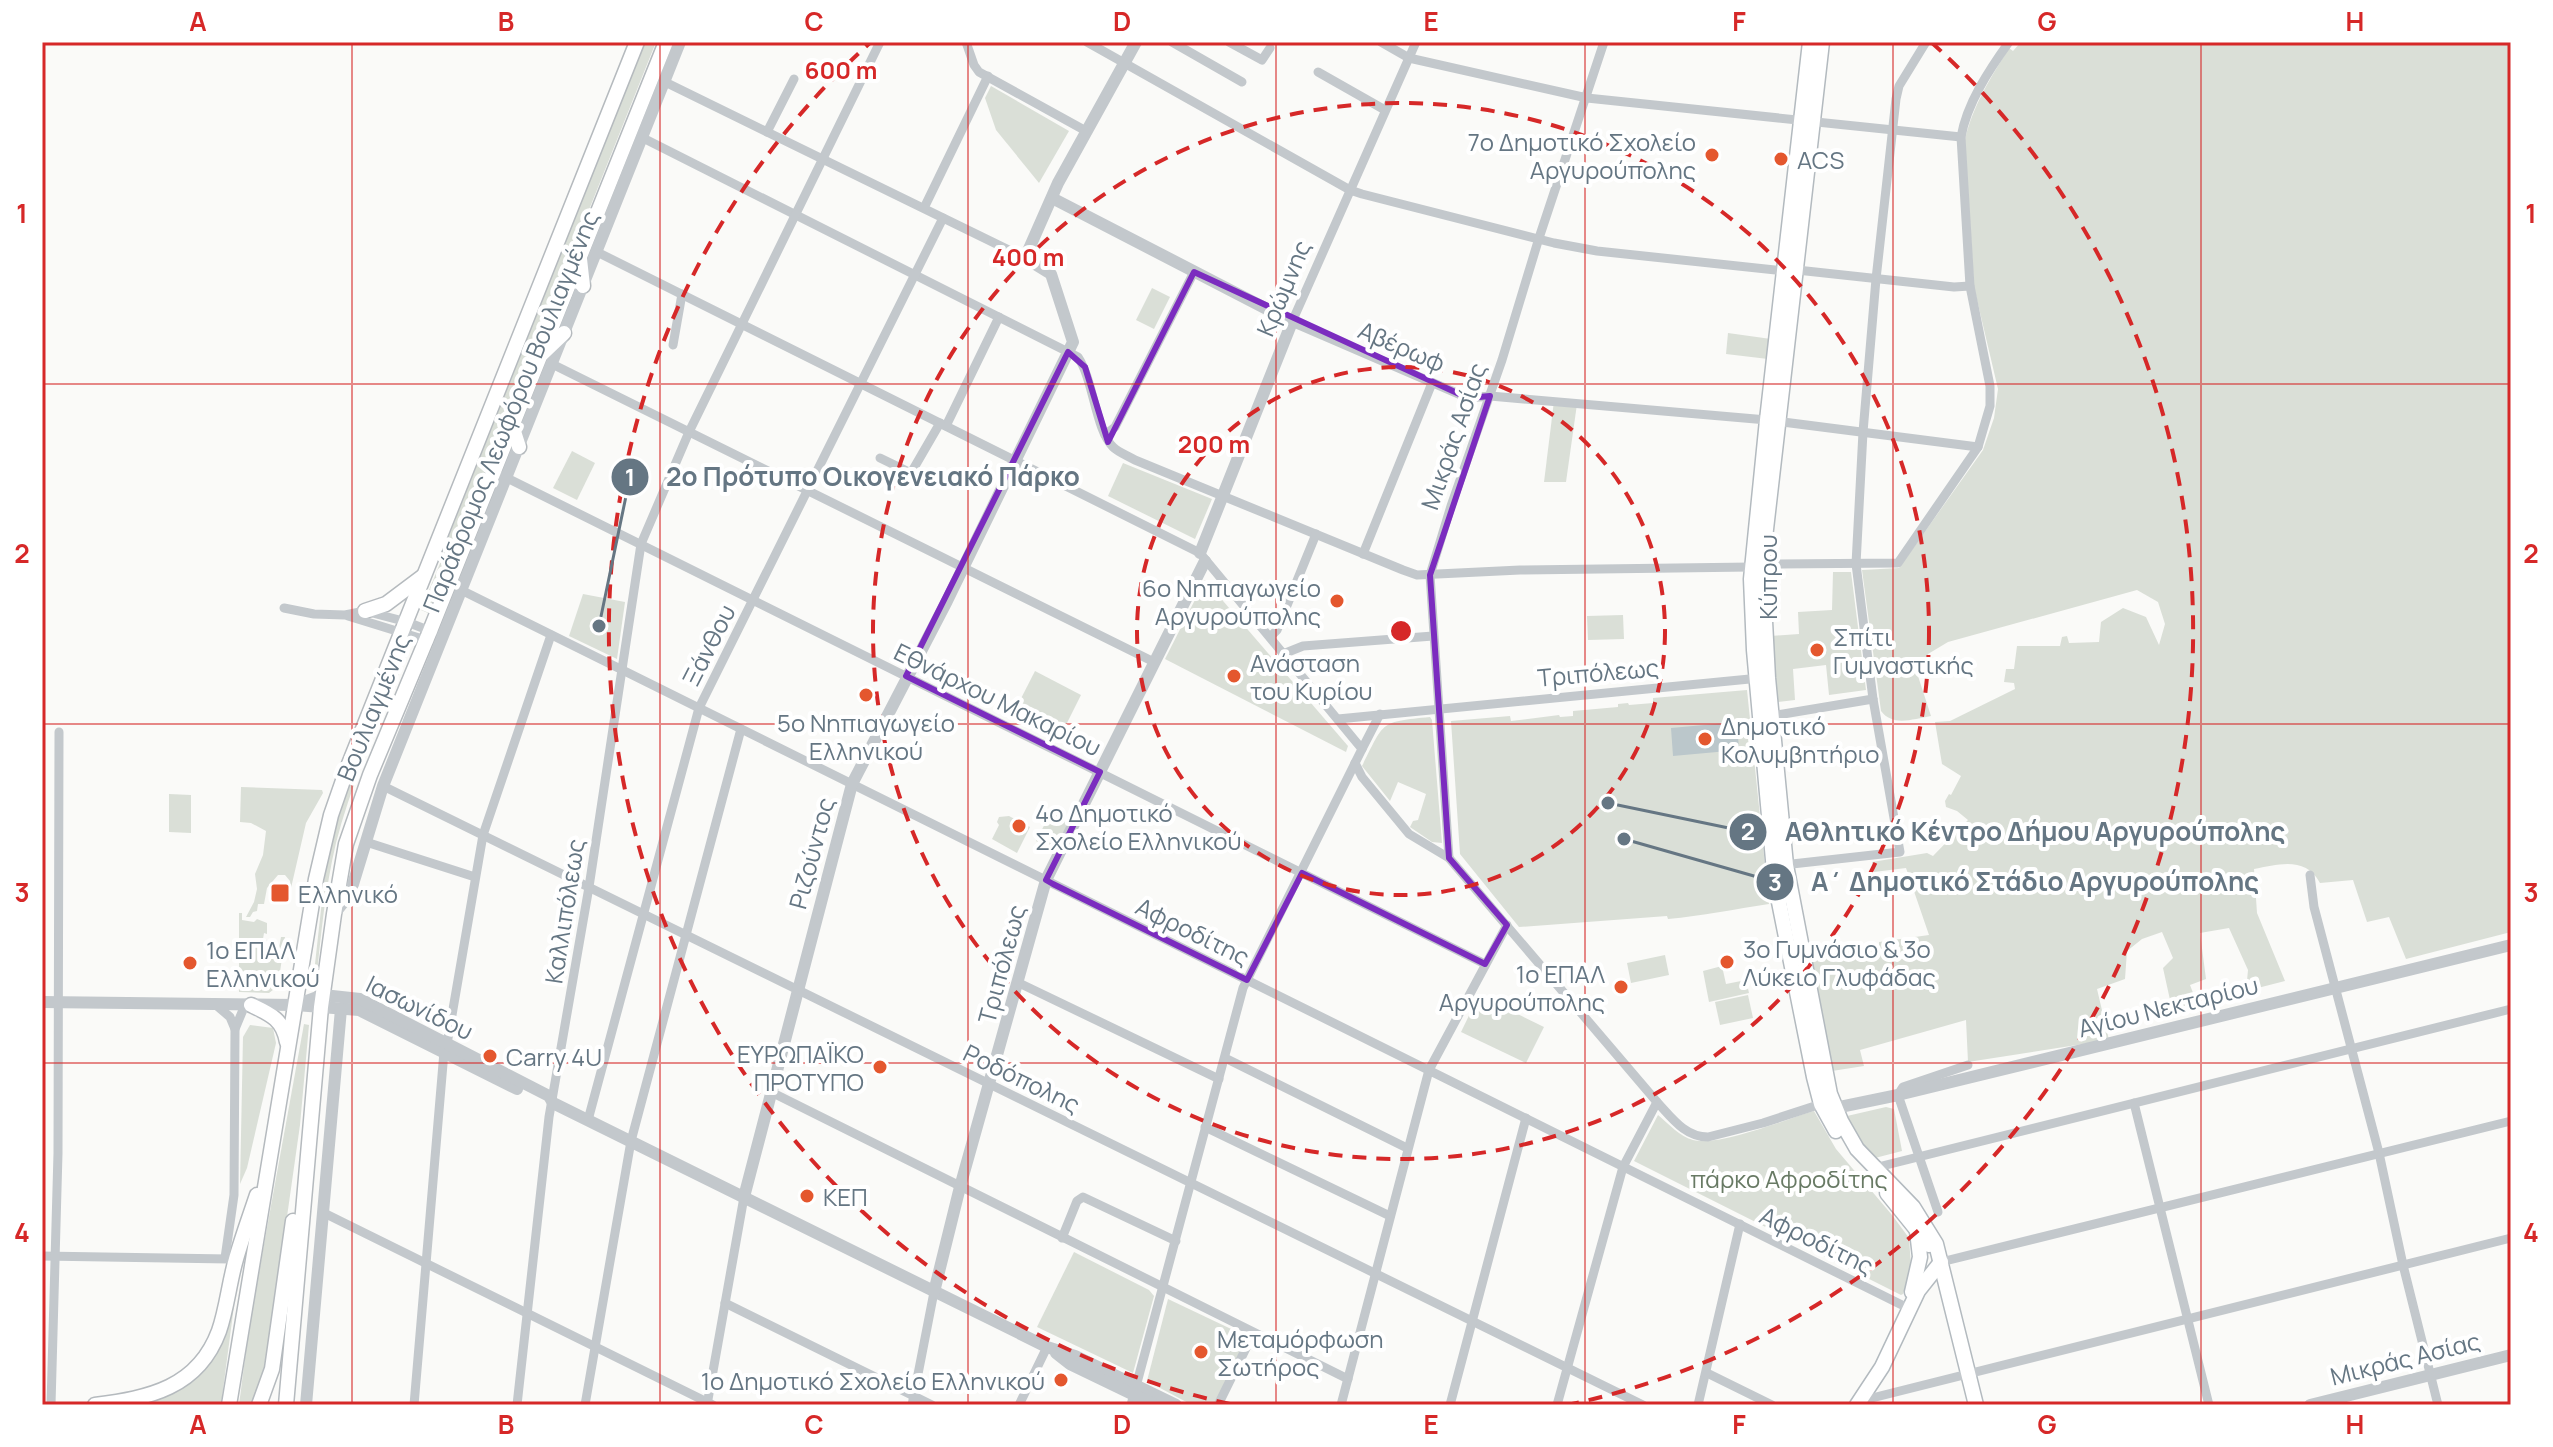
<svg xmlns="http://www.w3.org/2000/svg" width="2553" height="1447" font-family="Manrope,sans-serif">
<style>
.green{fill:#dadfd7}
.water{fill:#bbc7cb}
.lines{fill:none;stroke-linecap:round;stroke-linejoin:round}
.secondary-casing{stroke:#b3babf;stroke-width:17}
.primary-casing{stroke:#b5babe;stroke-width:17}
.minor{stroke:#c3c8cc;stroke-width:9}
.tertiary{stroke:#c3c8cc;stroke-width:12}
.secondary{stroke:#fff;stroke-width:14}
.primary{stroke:#fff;stroke-width:14}
.marked{fill:none;stroke:#7b2cbf;stroke-width:6;stroke-linejoin:round}
.grid{fill:none;stroke:#d62828;stroke-width:2;stroke-opacity:0.55}
.ring{fill:none;stroke:#d62828;stroke-width:4;stroke-dasharray:14 10}
.poi-dot{fill:#e4572e;stroke:#fff;stroke-width:3}
.labels{text-anchor:middle;dominant-baseline:central;stroke-width:8;stroke-linejoin:round;paint-order:stroke}
.poi-label{font-size:24px;fill:#657683;stroke:#fff;text-anchor:start}
.street-label{font-size:24px;fill:#657683;stroke:#fff}
.park-label{font-size:24px;fill:#687a64;stroke:#fff}
.centre{fill:#d62828;stroke:#fff;stroke-width:4}
.ring-label{font-size:24px;text-anchor:middle;font-weight:bold;fill:#d62828;stroke:#fff;stroke-width:8;stroke-linejoin:round;paint-order:stroke}
.leader{fill:none;stroke:#657683;stroke-width:3}
.callout-dot{fill:#657683;stroke:#fff;stroke-width:3}
.mark-label{font-size:24px;text-anchor:middle;font-weight:bold;fill:#fff}
.callout-label{font-size:26px;text-anchor:middle;font-weight:bold;fill:#657683;stroke:#fff;stroke-width:8;stroke-linejoin:round;paint-order:stroke}
.neatline{fill:none;stroke:#d62828;stroke-width:3}
.grid-label{font-size:26px;text-anchor:middle;font-weight:bold;fill:#d62828}
</style>
<rect width="100%" height="100%" fill="#fafaf8"/>
<g class="green">
<path d="M645,42h11l-228,571 -7,-3 22,-54 3,-13z"/>
<path d="M2021,42h490v890l-105,27 -17,-42 -22,5 -14,-42 -33,3c-14,-27 -41,-19 -66,-14l3,44 28,68 -39,10 2,-21 -19,-42 -29,5 6,46 -16,6 7,18 -25,6 -9,-41 10,-10 -11,-26 -20,7 -15,12 -2,28 -28,10 12,51 -141,22 -2,-42 -106,30 4,16 -32,5 -21,-112 68,-13v-4l50,-7 -23,-67 -32,4 -2,-10 55,-9 6,3 35,-36 -11,-9 -11,-4 -1,-6 4,-7 2,1 10,-19 -19,-12 -7,-42 15,-1 65,-32 -1,-6 -10,-1 2,-13h8l3,-23h43l2,-9 5,-1 2,7 30,-1 2,-20 22,-14 23,9 13,28 6,-21 -7,-22 -21,-12 -189,52 -20,12 -11,19 14,43c-18,3 -38,11 -50,-5l-19,-141 37,-2 84,-118 11,-32 4,-29 -24,-102 -9,-147c7,-33 26,-63 44,-92l4,3z"/>
<path d="M991,86l78,45 -30,52 -43,-53 -11,-32z"/>
<path d="M1152,288l18,9 -16,32 -18,-9z"/>
<path d="M1728,333l43,6 -3,20 -42,-5z"/>
<path d="M1554,401l23,3 -11,78h-22z"/>
<path d="M572,451l23,12 -18,37 -24,-12z"/>
<path d="M1123,463l89,36 -17,40 -87,-43z"/>
<path d="M1833,572h18l15,118 -37,5 -3,-30 -33,4 2,31 -18,2 -6,-66 28,-2 -1,-22 34,-2z"/>
<path d="M1205,580l143,166 -2,6 -181,-93z"/>
<path d="M583,594l42,8 -8,57 -48,-23z"/>
<path d="M1623,615l1,24 -36,1 -1,-24z"/>
<path d="M403,645l6,3c-25,64 -56,128 -73,195 -11,46 -15,92 -20,139h-3l13,-118 16,-65z"/>
<path d="M1035,671l46,24 -23,46 -47,-23z"/>
<path d="M1747,690l22,214c-34,5 -67,12 -101,15l-1,-3 -148,11 -59,-73 -9,-133 59,-5 1,5 48,-6 1,2 13,-1v-5l45,-4v-3l10,-1 1,2 24,-2v-5z"/>
<path d="M1430,717l2,3 10,123 -10,-1 -22,-15 3,-6 5,-1 8,-26 -28,-12 -8,19 -28,-35c23,-45 17,-44 68,-49z"/>
<path d="M241,787l81,3 1,3 -17,30 -15,65 -1,-7 -5,-6h-7l-11,13 -3,16h-6l-1,7 -4,1 -3,5h-4l8,-15 3,-13 -2,-15 8,-19 3,-24 -15,-8 -11,-1z"/>
<path d="M169,794l22,1v38l-22,-1z"/>
<path d="M1051,812l18,10 -15,28 -18,-9z"/>
<path d="M1009,816l21,11 -13,26 -25,-14 7,-14 -2,-3 2,-5z"/>
<path d="M239,913h3v7l12,2 3,-3 10,4v11l-3,-1 -1,6 4,1 -3,12 14,2 3,-17h4l-7,49 -9,7 -30,-1z"/>
<path d="M1665,955l4,20 -38,8 -4,-20z"/>
<path d="M1722,966l4,18 20,-4 3,13 -40,9 -6,-31z"/>
<path d="M1479,995l65,32 -18,36 -65,-31z"/>
<path d="M1748,995l5,23 -33,7 -5,-23z"/>
<path d="M304,1024l5,1 -9,100 -35,247 -6,18 -8,15h-12l10,-78z"/>
<path d="M250,1025l23,3 3,15 -29,125 -7,16 3,-147z"/>
<path d="M1886,1107l8,2 8,42 -27,7 -16,-18 -12,-24z"/>
<path d="M1814,1111l22,38 56,66 17,23 2,28 -8,28 -2,1 -267,-134 24,-46c11,9 21,21 35,25 26,7 93,-21 121,-29z"/>
<path d="M1074,1252l75,38 5,6 -21,77 -96,-46z"/>
<path d="M1168,1299l80,38 -33,68h-23l-45,-24z"/>
<path d="M234,1306l-13,99h-93l36,-8 24,-13 37,-54z"/>
</g>
<path class="water" d="M1737,722l2,28 -66,6 -2,-28z"/>
<g class="lines">
<defs>
<g id="secondary">
<path d="M1810,42l-43,378 -16,159 3,71 21,232 39,195 7,27 15,27"/>
<path d="M1822,42l-60,522 6,114 18,187 44,229 11,27 16,28 56,58 23,37 40,161"/>
<path d="M1887,1193l42,52"/>
<path d="M1912,1292l8,-35 -3,-26"/>
<path d="M1857,1405l25,-38 36,-76 23,-29"/>
</g>
<g id="primary">
<path d="M580,259l3,27"/>
<path d="M542,354l22,-21"/>
<path d="M512,425l7,22"/>
<path d="M365,611l21,-7 36,-27"/>
<path d="M251,1005c19,9 32,14 36,37"/>
<path d="M95,1405c54,-7 103,-17 124,-74 8,-23 10,-48 17,-72 6,-21 14,-43 21,-64"/>
<path d="M229,1405l87,-526 15,-64 16,-46 290,-727"/>
<path d="M259,1405l13,-36 21,-148"/>
<path d="M286,1405l35,-398 13,-93 12,-70 24,-69 60,-144 236,-589"/>
</g>
</defs>
<use href="#secondary" class="secondary-casing"/>
<use href="#primary" class="primary-casing"/>
<g class="minor">
<path d="M966,42l8,23 5,7 107,59"/>
<path d="M1087,42l263,148 12,4 192,49 43,8 188,20"/>
<path d="M1172,42l70,40"/>
<path d="M1229,42l33,18 8,-12"/>
<path d="M1381,42l28,16 178,40 374,39"/>
<path d="M1416,42l-124,280 176,76 22,-2 277,24 211,27"/>
<path d="M1318,72l67,38"/>
<path d="M665,82l360,176"/>
<path d="M767,132l27,-53"/>
<path d="M643,138l435,219c16,24 17,72 35,90 5,5 15,9 22,13l268,110 14,5 103,-5 231,-3"/>
<path d="M924,208l64,-132"/>
<path d="M597,252l603,301 162,196 -119,239 -112,417"/>
<path d="M1797,270l157,17 16,-1"/>
<path d="M673,345l9,-51"/>
<path d="M552,364l602,298"/>
<path d="M946,426l53,-109"/>
<path d="M1105,435l10,-8 79,-155"/>
<path d="M880,458l31,15 29,-50"/>
<path d="M503,476l982,488"/>
<path d="M1363,554l69,-171"/>
<path d="M1762,564l136,-1 80,-116 12,-41v-20l-20,-100 -9,-149c6,-34 28,-67 48,-95"/>
<path d="M461,590l1447,718"/>
<path d="M284,608l30,6 31,1 20,-4 42,11 26,10"/>
<path d="M348,616l81,25"/>
<path d="M1270,637l7,-7 39,-96"/>
<path d="M1283,654l20,-8 130,-10"/>
<path d="M1771,716l102,-17"/>
<path d="M1338,719l422,-41"/>
<path d="M1362,749l18,-35"/>
<path d="M1355,763l7,14 47,57 40,24 208,244c15,16 28,35 51,35l55,-14 58,-19"/>
<path d="M383,786l1260,619"/>
<path d="M366,842l109,35"/>
<path d="M1449,858l-19,-283 21,-69 51,-146 37,-122 65,-196"/>
<path d="M1783,865l117,-13 -27,-153 -17,-135 7,-132 13,-153 20,-180 3,-13 27,-44"/>
<path d="M2310,875l4,32 65,246 24,112 35,140"/>
<path d="M1019,983l200,96"/>
<path d="M216,1005l14,12 5,12"/>
<path d="M447,1044l36,-209 68,-200"/>
<path d="M1225,1058l182,90"/>
<path d="M771,1092l577,287"/>
<path d="M2134,1103l75,302"/>
<path d="M588,1120l111,-412 244,-490"/>
<path d="M1205,1127l185,89"/>
<path d="M1874,1168l637,-159"/>
<path d="M1938,1212l-40,-117 5,-8 65,-22"/>
<path d="M324,1213l389,192"/>
<path d="M1062,1238l15,-37 6,-4 93,44"/>
<path d="M42,1256l187,3"/>
<path d="M225,1258l9,-63 1,-166 10,-24"/>
<path d="M1941,1262l570,-141"/>
<path d="M725,1303l207,102"/>
<path d="M1707,1373l65,32"/>
<path d="M1860,1401l651,-163"/>
<path d="M51,1405l7,-252 1,-421"/>
<path d="M414,1405l30,-353"/>
<path d="M517,1405l32,-288 40,-230 52,-343 48,-112 191,-390"/>
<path d="M585,1405l46,-264 110,-412"/>
<path d="M707,1405l37,-208"/>
<path d="M912,1405l22,-113"/>
<path d="M1019,1405l28,-58"/>
<path d="M1218,1405l35,-71"/>
<path d="M1341,1405l88,-335 78,-145"/>
<path d="M1450,1405l76,-287"/>
<path d="M1557,1405l66,-238 34,-65"/>
<path d="M1698,1405l42,-181"/>
</g>
<g class="tertiary">
<path d="M1052,198l240,124 -92,231"/>
<path d="M334,914l16,-20 33,-108 297,-744"/>
<path d="M42,1002l254,3 63,5 158,79"/>
<path d="M296,1005l27,-10 37,4 189,97 4,7 494,244 28,9 101,49"/>
<path d="M1830,1107l5,1 63,-13 613,-150"/>
<path d="M744,1197l108,-413 95,-183 126,-259 -22,-68 -26,-16 33,-75 78,-141"/>
<path d="M934,1292l26,-105 86,-307 159,-319"/>
<path d="M1056,1353l14,11 85,41"/>
<path d="M306,1405l35,-396"/>
<path d="M2310,1405l201,-50"/>
</g>
<use href="#secondary" class="secondary"/>
<use href="#primary" class="primary"/>
</g>
<path class="marked" d="M1194,272l274,126 22,-2 -60,179 19,283 58,67 -22,39 -183,-91 -55,107 -194,-96 -7,-4 54,-108 -194,-96 162,-324 17,15 23,75z"/>
<path class="grid" d="M352,42v1363M660,42v1363M968,42v1363M1276,42v1363M1585,42v1363M1893,42v1363M2201,42v1363M42,384h2469M42,724h2469M42,1063h2469"/>
<g class="ring">
<circle cx="1401" cy="631" r="264"/>
<circle cx="1401" cy="631" r="528"/>
<path d="M1230 1404A792 792 0 0 1 871 42M1931 42A792 792 0 0 1 1572 1404"/>
</g>
<g class="poi-dot">
<circle cx="1712" cy="155" r="8"/>
<circle cx="1781" cy="159" r="8"/>
<circle cx="1337" cy="601" r="8"/>
<circle cx="1817" cy="650" r="8"/>
<circle cx="1234" cy="676" r="8"/>
<circle cx="866" cy="695" r="8"/>
<circle cx="1705" cy="739" r="8"/>
<circle cx="1019" cy="826" r="8"/>
<rect x="270" y="883" width="20" height="20" rx="4"/>
<circle cx="1727" cy="962" r="8"/>
<circle cx="190" cy="963" r="8"/>
<circle cx="1621" cy="987" r="8"/>
<circle cx="490" cy="1056" r="8"/>
<circle cx="880" cy="1067" r="8"/>
<circle cx="807" cy="1196" r="8"/>
<circle cx="1201" cy="1352" r="8"/>
<circle cx="1061" cy="1380" r="8"/>
</g>
<g class="labels">
<g class="poi-label">
<text x="1696" y="141" text-anchor="end">7ο Δημοτικό Σχολείο<tspan x="1696" dy="28">Αργυρούπολης</tspan></text>
<text x="1797" y="159">ACS</text>
<text x="1321" y="587" text-anchor="end">6ο Νηπιαγωγείο<tspan x="1321" dy="28">Αργυρούπολης</tspan></text>
<text x="1833" y="636">Σπίτι<tspan x="1833" dy="28">Γυμναστικής</tspan></text>
<text x="1250" y="662">Ανάσταση<tspan x="1250" dy="28">του Κυρίου</tspan></text>
<text x="866" y="722" text-anchor="middle">5ο Νηπιαγωγείο<tspan x="866" dy="28">Ελληνικού</tspan></text>
<text x="1721" y="725">Δημοτικό<tspan x="1721" dy="28">Κολυμβητήριο</tspan></text>
<text x="1035" y="812">4ο Δημοτικό<tspan x="1035" dy="28">Σχολείο Ελληνικού</tspan></text>
<text x="298" y="893">Ελληνικό</text>
<text x="1743" y="948">3ο Γυμνάσιο &amp; 3ο<tspan x="1743" dy="28">Λύκειο Γλυφάδας</tspan></text>
<text x="206" y="949">1ο ΕΠΑΛ<tspan x="206" dy="28">Ελληνικού</tspan></text>
<text x="1605" y="973" text-anchor="end">1o ΕΠΑΛ<tspan x="1605" dy="28">Αργυρούπολης</tspan></text>
<text x="864" y="1053" text-anchor="end">ΕΥΡΩΠΑΪΚΟ<tspan x="864" dy="28">ΠΡΟΤΥΠΟ</tspan></text>
<text x="506" y="1056">Carry 4U</text>
<text x="823" y="1196">ΚΕΠ</text>
<text x="1217" y="1338">Μεταμόρφωση<tspan x="1217" dy="28">Σωτήρος</tspan></text>
<text x="1045" y="1380" text-anchor="end">1ο Δημοτικό Σχολείο Ελληνικού</text>
</g>
<g class="street-label">
<text transform="translate(1283 288) rotate(-67)">Κρώμνης</text>
<text transform="translate(1402 346) rotate(23)">Αβέρωφ</text>
<text transform="translate(510 411) rotate(-68)">Παράδρομος Λεωφόρου Βουλιαγμένης</text>
<text transform="translate(1453 436) rotate(-71)">Μικράς Ασίας</text>
<text transform="translate(1767 577) rotate(-90)">Κύπρου</text>
<text transform="translate(708 645) rotate(-63)">Ξάνθου</text>
<text transform="translate(1598 672) rotate(-5)">Τριπόλεως</text>
<text transform="translate(998 699) rotate(26)">Εθνάρχου Μακαρίου</text>
<text transform="translate(373 707) rotate(-68)">Βουλιαγμένης</text>
<text transform="translate(811 853) rotate(-75)">Ριζούντος</text>
<text transform="translate(564 911) rotate(-81)">Καλλιπόλεως</text>
<text transform="translate(1193 931) rotate(26)">Αφροδίτης</text>
<text transform="translate(1001 964) rotate(-75)">Τριπόλεως</text>
<text transform="translate(2168 1006) rotate(-14)">Αγίου Νεκταρίου</text>
<text transform="translate(420 1007) rotate(26)">Ιασωνίδου</text>
<text transform="translate(1022 1078) rotate(26)">Ροδόπολης</text>
<text transform="translate(1817 1240) rotate(26)">Αφροδίτης</text>
<text transform="translate(2405 1358) rotate(-14)">Μικράς Ασίας</text>
</g>
<g class="park-label">
<text x="1789" y="1178">πάρκο Αφροδίτης</text>
</g>
</g>
<circle cx="1401" cy="631" r="12" class="centre"/>
<g class="ring-label">
<text x="841" y="79">600 m</text>
<text x="1028" y="266">400 m</text>
<text x="1214" y="453">200 m</text>
</g>
<path class="leader" d="M599 626L630 477M1608 803L1748 832M1624 839L1775 882"/>
<g class="callout-dot">
<circle cx="599" cy="626" r="8"/>
<circle cx="1608" cy="803" r="8"/>
<circle cx="1624" cy="839" r="8"/>
<circle cx="630" cy="477" r="20"/>
<circle cx="1748" cy="832" r="20"/>
<circle cx="1775" cy="882" r="20"/>
</g>
<g class="mark-label">
<text x="630" y="486">1</text>
<text x="1748" y="840">2</text>
<text x="1775" y="891">3</text>
</g>
<g class="callout-label">
<text x="873" y="486">2ο Πρότυπο Οικογενειακό Πάρκο</text>
<text x="2035" y="841">Αθλητικό Κέντρο Δήμου Αργυρούπολης</text>
<text x="2035" y="891">Α΄ Δημοτικό Στάδιο Αργυρούπολης</text>
</g>
<rect width="2553" height="1447" fill="none" stroke="#ffffff" stroke-width="88"/>
<rect x="44" y="44" width="2465" height="1359" class="neatline"/>
<g class="grid-label">
<text x="198" y="31">A</text>
<text x="506" y="31">B</text>
<text x="814" y="31">C</text>
<text x="1122" y="31">D</text>
<text x="1431" y="31">E</text>
<text x="1739" y="31">F</text>
<text x="2047" y="31">G</text>
<text x="2355" y="31">H</text>
<text x="22" y="223">1</text>
<text x="2531" y="223">1</text>
<text x="22" y="563">2</text>
<text x="2531" y="563">2</text>
<text x="22" y="902">3</text>
<text x="2531" y="902">3</text>
<text x="22" y="1242">4</text>
<text x="2531" y="1242">4</text>
<text x="198" y="1434">A</text>
<text x="506" y="1434">B</text>
<text x="814" y="1434">C</text>
<text x="1122" y="1434">D</text>
<text x="1431" y="1434">E</text>
<text x="1739" y="1434">F</text>
<text x="2047" y="1434">G</text>
<text x="2355" y="1434">H</text>
</g>
</svg>
